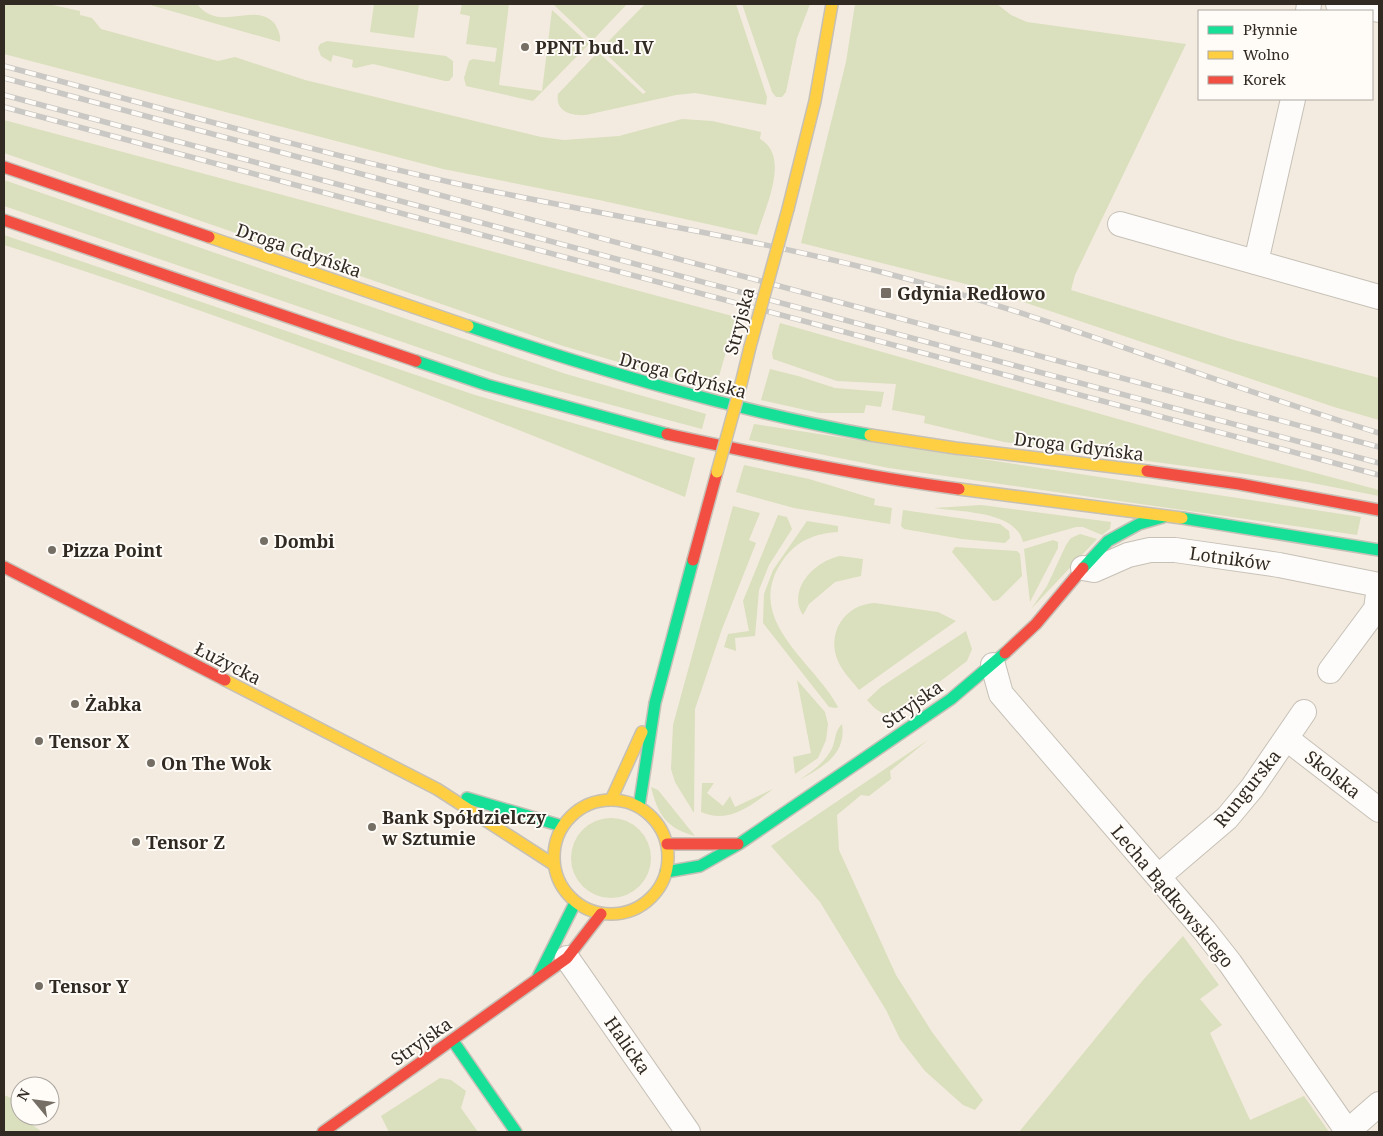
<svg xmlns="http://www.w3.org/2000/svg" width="1383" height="1136" font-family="'Noto Serif',serif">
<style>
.green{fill:#dadfbd}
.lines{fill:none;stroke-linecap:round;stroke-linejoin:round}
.street-casing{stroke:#c6c0b7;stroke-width:26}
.fast-casing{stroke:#c6c0b7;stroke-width:14}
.slow-casing{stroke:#c6c0b7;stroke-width:14}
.jam-casing{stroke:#c6c0b7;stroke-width:14}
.street{stroke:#fdfcfa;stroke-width:24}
.fast{stroke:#16e098;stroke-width:11}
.slow{stroke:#ffcf43;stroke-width:11}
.jam{stroke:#f24e42;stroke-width:11}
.rail-casing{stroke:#cac8c5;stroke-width:5.5}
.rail{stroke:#fffbf7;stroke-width:4;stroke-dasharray:11;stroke-linecap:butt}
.slow-bridge-casing{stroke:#c6c0b7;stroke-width:14;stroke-linecap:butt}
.slow-bridge{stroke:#ffcf43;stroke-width:11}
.poi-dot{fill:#746e64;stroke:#fffbf7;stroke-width:2}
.labels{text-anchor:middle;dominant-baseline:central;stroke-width:4;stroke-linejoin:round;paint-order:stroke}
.poi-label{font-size:18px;font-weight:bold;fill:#302a22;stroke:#fffbf7;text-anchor:start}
.street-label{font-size:18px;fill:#302a22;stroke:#fffbf7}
</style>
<rect width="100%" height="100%" fill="#f3ebdf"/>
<g class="green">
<path d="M4,4h44l32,7v4l12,3 9,11 117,32 17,-4 70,23 236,57 23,3 55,-4 63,-17 30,2 49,11 -1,7c31,17 5,69 -3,96l-158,-35 -156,-31 -439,-115z"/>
<path d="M147,4h50c23,30 57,-4 78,20 3,6 6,11 5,18z"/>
<path d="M374,4h45l-5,34 -44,-6z"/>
<path d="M462,4h47l-10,81 43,6 10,-81 37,34 -56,57 -67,-15 -2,-8 5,-17 4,-2 22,3 2,-14 -31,-4 4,-28 -10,-2z"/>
<path d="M553,4h74l-35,37z"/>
<path d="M645,4h91l31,93 -1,8 -71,-12 -19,2 -90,20c-14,1 -31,-3 -28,-21l40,-42 45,42 3,-2 -45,-43z"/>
<path d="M742,4h68l-13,34 -11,54 -4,5h-6l-4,-5z"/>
<path d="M855,4h142l14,11 16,7 159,22 -111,231 -4,15 163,50 145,38v42l-45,-13 -352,-119 -181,-45 45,-181z"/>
<path d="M327,41l119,15 7,5v15l-4,5h-4l-72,-17 -17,4 -4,-1 1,-7 -20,-5 -2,7 -10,-6 -3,-8 2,-4z"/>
<path d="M4,120l732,197 -21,73 -152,-44 -559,-193z"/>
<path d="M4,180l562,194 140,40 -4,15 -200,-53 -498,-170z"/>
<path d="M4,235l471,160 220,63 -10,39c-225,-92 -450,-179 -681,-252z"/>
<path d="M780,323l412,117 187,50v6l-72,-14 -303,-40 -80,-19 1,-7 -33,-6 4,-26 -59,-3 -64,-22 -1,-6z"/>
<path d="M770,369l28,7 37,12 49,4 -3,15 -15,-2 -2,8h-45l-58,-13z"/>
<path d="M754,424l607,93 -4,18 -468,-67 -140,-28z"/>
<path d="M744,465l65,14 66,20 -1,6 18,3 -2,16 -96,-16 -58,-16z"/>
<path d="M981,505l130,17 -1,7 -8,6 -19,-8h-7l-53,15c-7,-31 -62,-30 -89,-34z"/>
<path d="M733,506l27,7 -11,27 7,3 -34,86 -27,80 -1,104 -19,-31 -4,-13 2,-44z"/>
<path d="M903,510l97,14 9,7 1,7 -5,5 -43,-4 -58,-10 -3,-3z"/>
<path d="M778,515l9,2 5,12 -23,36 -10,25 -4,46 -20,2 1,13 -12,-4 4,-13 21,-3 -6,-30z"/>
<path d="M807,521l31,5v6c-22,1 -42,9 -55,28 -42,60 32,102 55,147l-2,1 -7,-1 -66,-84 1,-29 9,-24z"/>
<path d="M1080,534l17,5 -66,70 16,-23 19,-41 5,-7z"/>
<path d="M1053,540l5,2v6l-28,54 -6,-53z"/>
<path d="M955,547l62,4 3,3 2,22 -24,24 -5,1 -41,-49z"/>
<path d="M840,556l23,3 -2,17 -26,6 -26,22 -6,11c-16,-26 12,-54 37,-59z"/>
<path d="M875,603l63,9 18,9 -97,69c-7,-9 -17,-19 -21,-29 -12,-28 7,-57 37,-58z"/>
<path d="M966,631l6,18 -5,12 -70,53c-15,2 -21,-4 -30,-14l14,-13z"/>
<path d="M797,680l28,32 3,12 -2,16 -8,18 -23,16 -2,-17 18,-4z"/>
<path d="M842,724c5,31 -21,44 -43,56 14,-9 27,-18 34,-34 3,-9 2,-15 9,-22z"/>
<path d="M928,740l-38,31 1,8 -22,17 -8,-1 -24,20 2,35 57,125 36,57 51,68 -8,10 -12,-5 -38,-34 -25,-32 -14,-29 -66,-108 -49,-56z"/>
<path d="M702,783h12l-7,10 16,13 7,-10 5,11 38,-18c-23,17 -43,35 -72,23z"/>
<path d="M651,787l7,3 37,46c-29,-8 -37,-21 -44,-49z"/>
<circle cx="611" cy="858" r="40"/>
<path d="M1183,936l36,49 -19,14 22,26 -12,8 40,87 54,-24 25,36h-310l124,-152z"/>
<path d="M440,1078l11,2 15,11 -5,17 17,24h-89l-8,-16z"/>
<path d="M4,1095l16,7v14h15l-5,7 12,9h-38z"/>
</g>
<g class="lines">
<defs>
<g id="street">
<path d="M1338,4l41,6"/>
<path d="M1308,11l1,-7"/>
<path d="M1120,224l259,73"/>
<path d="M1256,262l37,-163"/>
<path d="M1083,568l11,2 34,-15 22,-5h25l104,15 100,20"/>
<path d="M993,665l8,29 203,236 26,33 118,169"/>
<path d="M1330,671l46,-62 3,-22"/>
<path d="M1287,739l92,71"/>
<path d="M1159,876l68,-58 25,-30 52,-76"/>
<path d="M567,958l121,174"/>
<path d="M1348,1131l31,-27"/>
</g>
<g id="fast">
<path d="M468,326c133,45 265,84 402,109"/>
<path d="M416,361l71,24 180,49"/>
<path d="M1182,518l197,32"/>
<path d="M1083,568l25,-27 31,-17 24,-7"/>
<path d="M467,798l95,28"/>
<path d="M639,807l16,-104 38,-143"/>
<path d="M666,872l34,-6 39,-22 212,-145 54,-46"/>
<path d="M538,977l37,-74"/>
<path d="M453,1041l63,91"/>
</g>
<g id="slow">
<path d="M788,209l27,-108 17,-97"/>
<path d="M209,237l259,89"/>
<path d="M739,392l11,-45"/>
<path d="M870,435l85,13 192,23"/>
<path d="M959,489l223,29"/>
<path d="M225,680l212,109 116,75"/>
<circle cx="611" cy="857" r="57"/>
<path d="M611,800l31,-68"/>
</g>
<g id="jam">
<path d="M4,167l205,70"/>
<path d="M4,220l412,141"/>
<path d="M667,434c97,21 193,42 292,55"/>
<path d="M1147,471l92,13 140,26"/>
<path d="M693,560l24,-88"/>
<path d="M4,567l221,113"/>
<path d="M1005,653l31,-29 47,-56"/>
<path d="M667,844h71"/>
<path d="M323,1132l244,-174 34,-44"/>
</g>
</defs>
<use href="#street" class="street-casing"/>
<use href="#fast" class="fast-casing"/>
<use href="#slow" class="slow-casing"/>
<use href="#jam" class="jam-casing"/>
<use href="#street" class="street"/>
<use href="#fast" class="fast"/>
<use href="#slow" class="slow"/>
<use href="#jam" class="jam"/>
<defs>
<g id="rail">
<path d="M4,66c150,40 299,83 450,117 145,32 291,53 435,91 166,44 326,109 490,159"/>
<path d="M4,78l1375,369"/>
<path d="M4,95l1375,368"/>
<path d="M4,107l1375,368"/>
</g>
</defs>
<use href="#rail" class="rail-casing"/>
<use href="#rail" class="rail"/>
<defs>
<g id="slow-bridge">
<path d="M750,347l38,-138"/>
<path d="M717,472l22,-80"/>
</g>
</defs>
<use href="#slow-bridge" class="slow-bridge-casing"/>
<use href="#slow-bridge" class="slow-bridge"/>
</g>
<g class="poi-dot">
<circle cx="525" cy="47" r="5"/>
<rect x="880" y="287" width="12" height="12" rx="2.5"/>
<circle cx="264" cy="541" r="5"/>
<circle cx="52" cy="550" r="5"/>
<circle cx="75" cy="704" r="5"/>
<circle cx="39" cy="741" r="5"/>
<circle cx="151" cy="763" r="5"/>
<circle cx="372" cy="827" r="5"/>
<circle cx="136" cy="842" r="5"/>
<circle cx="39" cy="986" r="5"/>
</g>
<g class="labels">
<g class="poi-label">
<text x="535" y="47">PPNT bud. IV</text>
<text x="897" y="293">Gdynia Redłowo</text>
<text x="274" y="541">Dombi</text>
<text x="62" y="550">Pizza Point</text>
<text x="85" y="704">Żabka</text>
<text x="49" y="741">Tensor X</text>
<text x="161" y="763">On The Wok</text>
<text x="382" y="817">Bank Spółdzielczy<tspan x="382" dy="21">w Sztumie</tspan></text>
<text x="146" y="842">Tensor Z</text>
<text x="49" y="986">Tensor Y</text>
</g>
<g class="street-label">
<text transform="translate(299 250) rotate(19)">Droga Gdyńska</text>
<text transform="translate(739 321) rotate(-75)">Stryjska</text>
<text transform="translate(683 375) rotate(15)">Droga Gdyńska</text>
<text transform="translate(1079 446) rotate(7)">Droga Gdyńska</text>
<text transform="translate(1230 558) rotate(8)">Lotników</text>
<text transform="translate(228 663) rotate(27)">Łużycka</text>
<text transform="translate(912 704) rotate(-35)">Stryjska</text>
<text transform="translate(1333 774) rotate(38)">Skolska</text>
<text transform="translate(1247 788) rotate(-51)">Rungurska</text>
<text transform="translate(1173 896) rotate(50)">Lecha Bądkowskiego</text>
<text transform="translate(421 1041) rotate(-35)">Stryjska</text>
<text transform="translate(628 1045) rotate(55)">Halicka</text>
</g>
</g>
<rect width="1383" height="1136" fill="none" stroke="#302a22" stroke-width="10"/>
<rect x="1198" y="10" width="175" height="90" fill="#fffbf7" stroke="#aca7a2"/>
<rect x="1208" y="26" width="25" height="8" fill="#16e098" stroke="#aca7a2"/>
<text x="1243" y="35" font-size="15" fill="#302a22">Płynnie</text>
<rect x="1208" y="51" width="25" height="8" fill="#ffcf43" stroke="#aca7a2"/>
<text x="1243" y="60" font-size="15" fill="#302a22">Wolno</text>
<rect x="1208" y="76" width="25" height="8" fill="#f24e42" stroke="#aca7a2"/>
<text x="1243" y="85" font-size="15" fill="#302a22">Korek</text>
<g transform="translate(35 1101) rotate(299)"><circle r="24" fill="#fffbf7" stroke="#aca7a2"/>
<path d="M0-4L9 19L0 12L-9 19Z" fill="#746e64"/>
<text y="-8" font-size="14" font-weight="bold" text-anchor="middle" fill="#302a22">N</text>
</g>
</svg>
